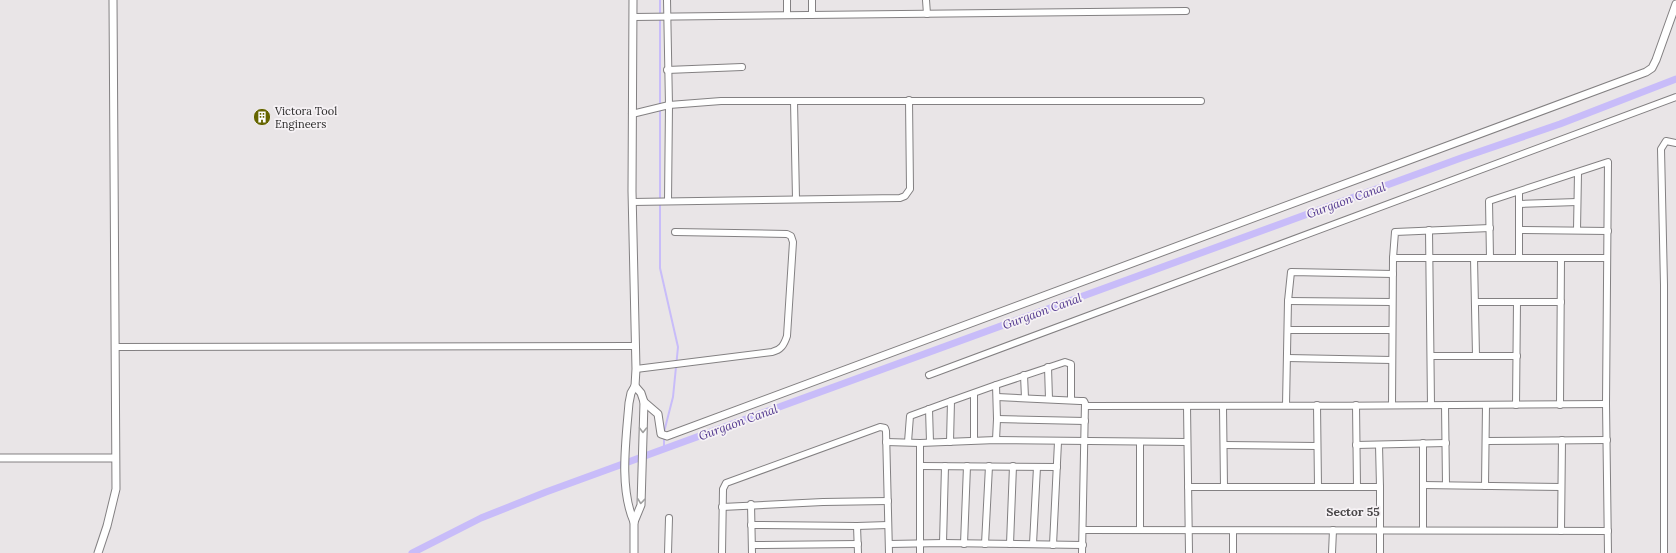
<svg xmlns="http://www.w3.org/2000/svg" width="1676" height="553" font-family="Lora,serif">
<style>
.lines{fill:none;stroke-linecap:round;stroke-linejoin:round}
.stream{stroke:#c8bcf9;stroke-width:2}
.canal{stroke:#c8bcf9;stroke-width:7}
.minor-casing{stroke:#838082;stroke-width:8}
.tertiary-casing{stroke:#838082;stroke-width:9}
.minor{stroke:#fff;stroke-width:6}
.tertiary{stroke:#fff;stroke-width:7}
.oneway{stroke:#a0a0a0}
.labels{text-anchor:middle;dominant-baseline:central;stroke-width:3.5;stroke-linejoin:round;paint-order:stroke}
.poi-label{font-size:11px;fill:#2c2b2b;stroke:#f6f2f5;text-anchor:start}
.water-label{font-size:12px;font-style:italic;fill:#52388f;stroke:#f6f2f5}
.neighbourhood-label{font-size:12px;font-weight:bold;fill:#4b484a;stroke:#f6f2f5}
</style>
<rect width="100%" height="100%" fill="#e9e5e7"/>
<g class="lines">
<g class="stream">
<path d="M660,0v268l18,79 -5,50 -9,35"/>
<path d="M664,449v-12"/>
</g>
<path class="canal" d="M412,553l69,-35 65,-26 915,-334 99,-34 116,-45"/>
<defs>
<g id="minor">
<path d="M667,0l2,105 -1,96"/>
<path d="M926,0l1,14"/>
<path d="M787,15v-15"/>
<path d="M812,15v-15"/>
<path d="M633,17l553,-6"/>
<path d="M667,70l75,-3"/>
<path d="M794,101l2,98"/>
<path d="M632,114l37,-9 52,-4h480"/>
<path d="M632,202l268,-4 5,-2 5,-7 -1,-89"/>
<path d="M1520,204l57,-2"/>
<path d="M1429,230l2,175"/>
<path d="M1519,230l89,1"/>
<path d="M1577,230l1,-57"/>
<path d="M1393,258h214"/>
<path d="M1474,258l2,98"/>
<path d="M1490,258l-1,-57 119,-39 -2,242 2,149"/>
<path d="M1519,258v-66"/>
<path d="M1288,301l104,1"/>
<path d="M1475,302h86"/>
<path d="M1288,330h104"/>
<path d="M115,347l519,-1"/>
<path d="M1431,356h86"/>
<path d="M1287,358l105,2"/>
<path d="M1048,367l1,32"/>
<path d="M636,369l136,-17c9,-2 12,-7 15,-16l6,-94 -2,-6 -4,-2 -112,-2"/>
<path d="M929,375l747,-278"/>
<path d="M1024,375l1,23"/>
<path d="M996,385l69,-23 6,2v36"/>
<path d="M974,394v46"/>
<path d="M997,397l83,4h4l1,2 -3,150"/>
<path d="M1286,405l2,-104 3,-29 102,2"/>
<path d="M1317,405l1,82"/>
<path d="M1356,405l1,82"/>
<path d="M1392,405l1,-147 2,-26 95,-4"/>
<path d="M1445,405l1,80"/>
<path d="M1516,405l1,-103"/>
<path d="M1560,405l1,-147"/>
<path d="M1086,406c173,0 347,0 520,-2"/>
<path d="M1187,406l2,147"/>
<path d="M1223,407l1,80"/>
<path d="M929,409l1,33"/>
<path d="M997,419l88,2"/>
<path d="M1486,441l121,-1"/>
<path d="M886,442l34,1 76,-3 191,2"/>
<path d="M908,442l2,-26 41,-15"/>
<path d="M950,442l1,-41 45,-16 1,34 -1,21"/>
<path d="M1423,443v87"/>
<path d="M1224,445l93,1"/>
<path d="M1356,445l90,-2"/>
<path d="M1379,445l1,42"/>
<path d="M921,466l136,1"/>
<path d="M1423,485l138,2"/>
<path d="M1485,486l1,-81"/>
<path d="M1188,487h192v66"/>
<path d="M751,504l1,49"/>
<path d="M722,507l101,-5 65,-1"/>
<path d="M751,525l106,1 31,-1"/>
<path d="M857,526l1,27"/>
<path d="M1083,530l525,1"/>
<path d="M1140,530v-88"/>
<path d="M1561,531l1,-91"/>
<path d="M943,543l2,-77"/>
<path d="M889,544l54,-1 140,2"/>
<path d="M964,544l3,-78"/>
<path d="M985,544l4,-78"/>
<path d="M1010,544l3,-78"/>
<path d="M1033,544l4,-77"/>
<path d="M752,545l106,-1"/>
<path d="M1053,545l5,-103"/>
<path d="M668,553l1,-35"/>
<path d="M722,553l1,-64 3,-6 154,-56 5,1 1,3 3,122"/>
<path d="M920,553v-110"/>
<path d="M1233,553v-22"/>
<path d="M1332,553l1,-23"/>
<path d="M1664,553v-268l-3,-136 5,-8 10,2"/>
</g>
<g id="tertiary">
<path d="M633,0l-1,191 4,178 -1,17 -4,7 -2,10c-3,37 -10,85 5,119"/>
<path d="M644,402l14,12 3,20 6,2 979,-364 6,-4 4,-8 20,-56"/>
<path d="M0,458h115"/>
<path d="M98,553l9,-27 9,-37 -3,-489"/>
<path d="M634,553v-31l7,-17 3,-103 -3,-9 -6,-7"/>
</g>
</defs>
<use href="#minor" class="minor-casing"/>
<use href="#tertiary" class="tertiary-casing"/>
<use href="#minor" class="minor"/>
<use href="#tertiary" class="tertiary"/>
</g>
<defs><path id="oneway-chevron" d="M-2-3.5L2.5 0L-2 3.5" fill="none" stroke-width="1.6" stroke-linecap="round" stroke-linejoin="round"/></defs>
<g class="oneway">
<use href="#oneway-chevron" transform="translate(643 430) rotate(91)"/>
<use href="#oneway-chevron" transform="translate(641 501) rotate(96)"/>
</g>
<defs>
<symbol id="building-disc" viewBox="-11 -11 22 22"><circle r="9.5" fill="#656500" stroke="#f6f2f5"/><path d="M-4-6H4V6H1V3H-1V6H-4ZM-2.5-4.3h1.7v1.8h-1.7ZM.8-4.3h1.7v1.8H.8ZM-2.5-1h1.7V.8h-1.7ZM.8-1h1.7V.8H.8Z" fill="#fff"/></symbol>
</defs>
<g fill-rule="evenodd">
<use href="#building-disc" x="252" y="107" width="20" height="20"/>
</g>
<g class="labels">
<g class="poi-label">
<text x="275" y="111">Victora Tool<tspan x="275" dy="13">Engineers</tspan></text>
</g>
<g class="water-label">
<text transform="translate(1346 200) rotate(-20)">Gurgaon Canal</text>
<text transform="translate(1042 311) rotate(-20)">Gurgaon Canal</text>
<text transform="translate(738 422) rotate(-20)">Gurgaon Canal</text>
</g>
<g class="neighbourhood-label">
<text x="1353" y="511">Sector 55</text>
</g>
</g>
</svg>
